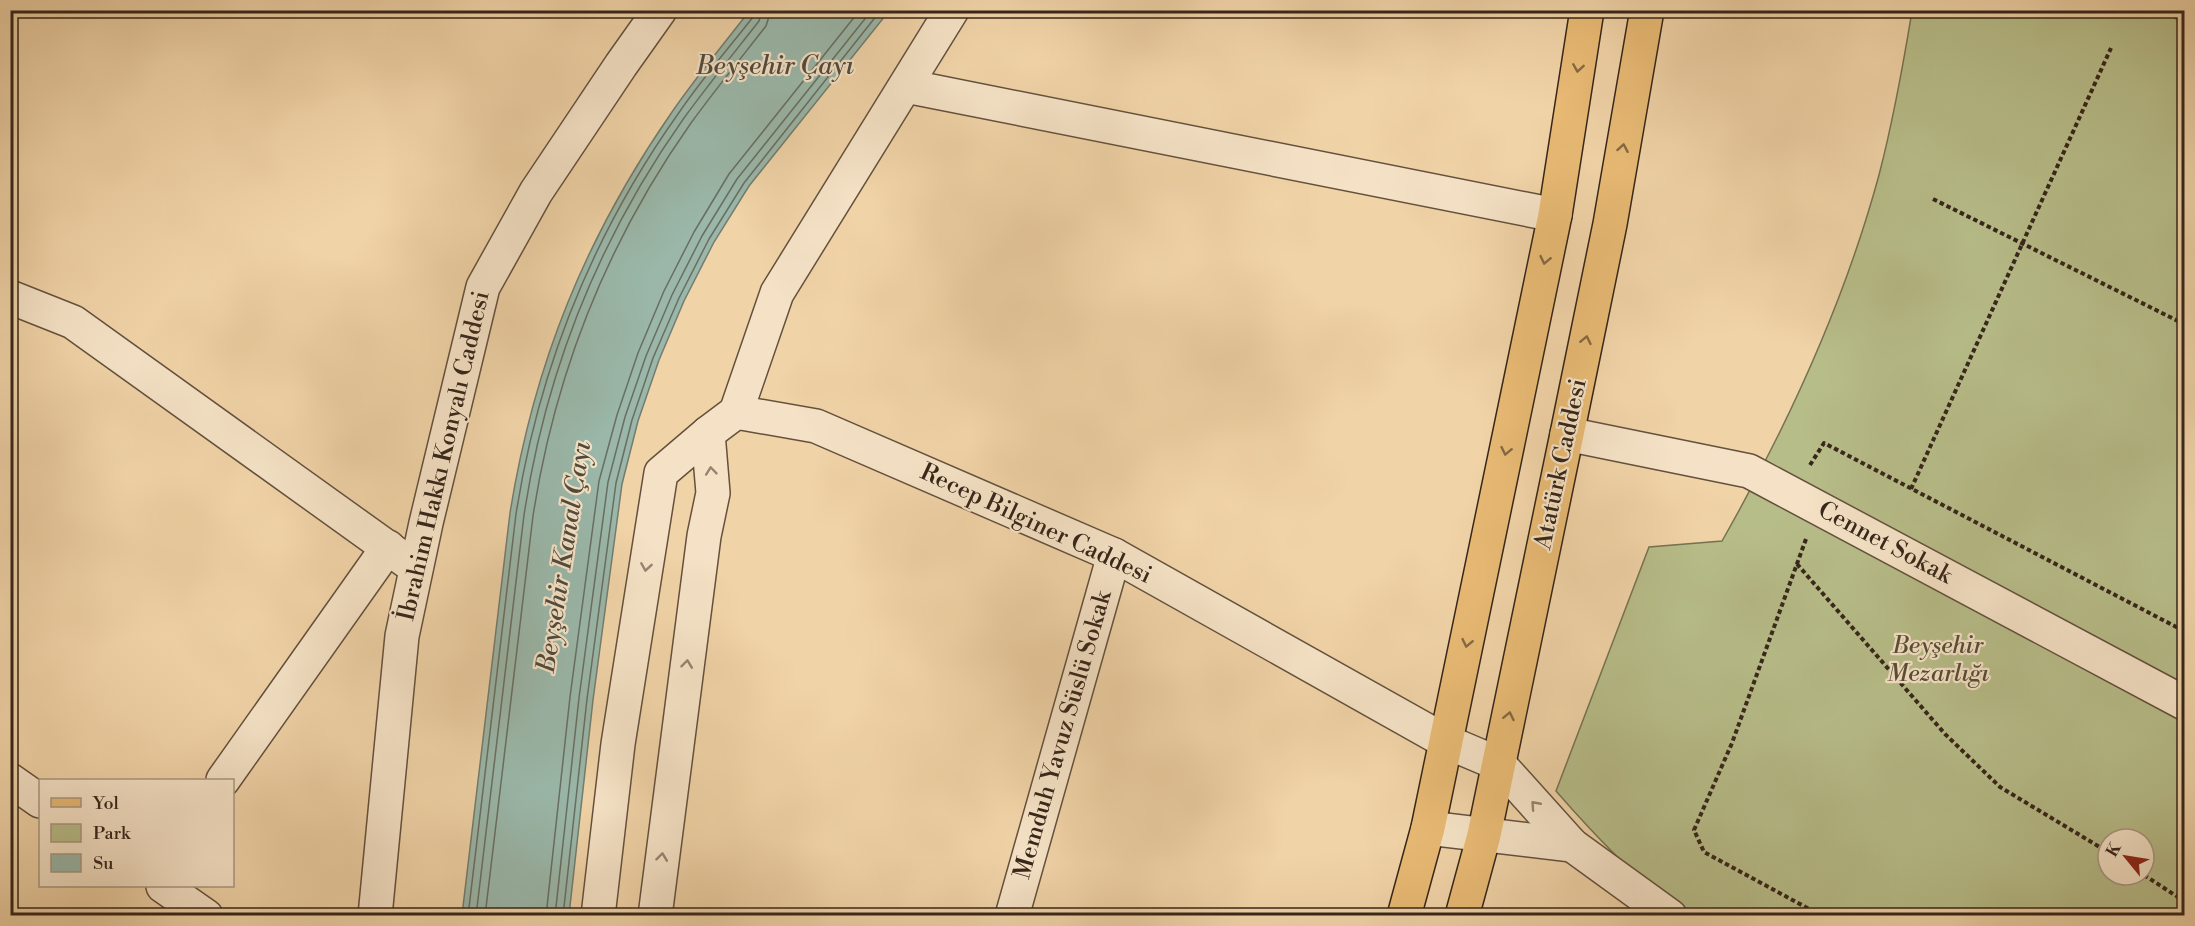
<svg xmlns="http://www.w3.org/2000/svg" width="2195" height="926" font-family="'Libre Bodoni',serif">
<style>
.green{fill:#b7bd89;stroke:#767252;stroke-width:1.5;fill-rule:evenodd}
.water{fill:#9ab7a9;stroke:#727d70;stroke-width:1.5}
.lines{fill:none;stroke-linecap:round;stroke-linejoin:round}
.shore{stroke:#686e62;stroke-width:1.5}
.minor-casing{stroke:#64513d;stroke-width:36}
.major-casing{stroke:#36261a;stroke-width:36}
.path{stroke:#36261a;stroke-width:4;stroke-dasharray:4.5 3;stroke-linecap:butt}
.minor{stroke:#f5e2c6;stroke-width:33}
.major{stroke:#e8ba74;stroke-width:33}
.oneway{stroke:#866942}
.oneway2{stroke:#968470}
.labels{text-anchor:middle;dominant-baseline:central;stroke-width:4.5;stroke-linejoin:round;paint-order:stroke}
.street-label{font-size:24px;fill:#36261a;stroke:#f5e2c6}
.park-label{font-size:24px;font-style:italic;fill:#564c36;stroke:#f5e2c6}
.water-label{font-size:26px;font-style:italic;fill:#4f4a3e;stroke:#f5e2c6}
</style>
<rect width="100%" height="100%" fill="#f0d3a7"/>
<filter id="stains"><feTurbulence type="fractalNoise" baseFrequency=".00333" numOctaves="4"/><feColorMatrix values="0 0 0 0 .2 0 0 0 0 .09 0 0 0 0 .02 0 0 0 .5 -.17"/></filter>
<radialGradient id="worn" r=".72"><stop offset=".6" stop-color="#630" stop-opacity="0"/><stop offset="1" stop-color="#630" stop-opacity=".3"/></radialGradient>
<path class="green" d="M2154,10l30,12v893h-501c-49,-39 -86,-77 -127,-124l93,-244 73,-6c66,-116 122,-237 157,-366 14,-54 24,-109 33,-164zM2108,839h36v36h-36z"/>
<path class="water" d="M750,10l139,1 -140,175 -35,56 -30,59 -25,59 -21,61 -16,63 -29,216 -24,215h-107l48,-402c24,-150 76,-277 162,-401 24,-35 52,-68 78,-102z"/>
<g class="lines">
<g class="shore">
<path d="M468,916l48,-402c23,-146 76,-279 162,-400 23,-34 50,-65 75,-97l1,-7"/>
<path d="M476,916l48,-401c22,-145 75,-277 160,-397 24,-33 50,-65 75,-97l3,-11"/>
<path d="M485,916l48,-400c22,-143 74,-274 158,-393 24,-33 50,-65 75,-97l5,-16"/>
<path d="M546,916l24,-219 29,-216 18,-66 21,-62 26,-62 30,-59 35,-58 131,-164"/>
<path d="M555,916l24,-218 29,-216 17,-65 21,-61 26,-61 30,-59 35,-57 135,-169"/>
<path d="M563,916l24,-217 29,-216 16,-63 21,-62 26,-60 30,-59 35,-56 137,-173"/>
</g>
<defs>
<g id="minor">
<path d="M906,86l649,129"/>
<path d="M10,297l63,25 343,246"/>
<path d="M736,412l41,-119 175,-283"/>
<path d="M708,433l28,-21 80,14 298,129 333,187 52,22 73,81 98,71"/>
<path d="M1567,434l182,37 435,232"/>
<path d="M10,780l30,21"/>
<path d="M223,780l165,-233"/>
<path d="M1428,828l144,17"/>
<path d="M163,886l43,30"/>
<path d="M375,916l27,-280 24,-113 57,-236 53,-95 85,-127 39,-55"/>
<path d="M598,916l20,-172 43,-271 47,-40 5,60 -9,43 -49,380"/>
<path d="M1012,916l102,-361"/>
</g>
<g id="major">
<path d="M1404,916l24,-88 127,-613 32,-205"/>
<path d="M1462,916l22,-81 83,-401 43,-210 37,-214"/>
</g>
</defs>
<use href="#minor" class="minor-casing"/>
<use href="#major" class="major-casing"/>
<g class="path">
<path d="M1933,199l251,125"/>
<path d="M1810,465l14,-22 360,188"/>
<path d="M1911,489l200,-441"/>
<path d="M1806,539l-74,204 -38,87 10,22 118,64"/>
<path d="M1797,564l148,170 55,53 108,65"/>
<path d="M2144,875l40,26"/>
</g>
<use href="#minor" class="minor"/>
<use href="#major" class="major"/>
</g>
<defs><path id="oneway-chevron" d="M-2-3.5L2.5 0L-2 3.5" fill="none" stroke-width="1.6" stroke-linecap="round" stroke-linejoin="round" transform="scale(1.5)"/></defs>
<g class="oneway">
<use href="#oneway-chevron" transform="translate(1578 68) rotate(99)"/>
<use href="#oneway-chevron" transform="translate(1623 148) rotate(-80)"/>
<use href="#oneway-chevron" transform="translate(1545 260) rotate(102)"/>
<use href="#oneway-chevron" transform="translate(1586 340) rotate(-78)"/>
<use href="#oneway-chevron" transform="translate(1506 451) rotate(102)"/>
<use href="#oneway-chevron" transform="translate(1467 643) rotate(102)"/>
<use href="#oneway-chevron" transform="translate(1509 716) rotate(-78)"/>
</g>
<g class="oneway2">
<use href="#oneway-chevron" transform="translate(711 471) rotate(-96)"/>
<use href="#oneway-chevron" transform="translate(646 567) rotate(99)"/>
<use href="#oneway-chevron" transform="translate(687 664) rotate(-83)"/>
<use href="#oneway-chevron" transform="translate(1535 805) rotate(-132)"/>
<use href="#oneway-chevron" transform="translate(662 857) rotate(-83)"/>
</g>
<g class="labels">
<g class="street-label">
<text transform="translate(444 456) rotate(-77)">İbrahim Hakkı Konyalı Caddesi</text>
<text transform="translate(1561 464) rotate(-78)">Atatürk Caddesi</text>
<text transform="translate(1036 524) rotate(25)">Recep Bilginer Caddesi</text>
<text transform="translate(1885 543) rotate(28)">Cennet Sokak</text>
<text transform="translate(1063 735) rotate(-74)">Memduh Yavuz Süslü Sokak</text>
</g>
<g class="park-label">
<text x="1938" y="646">Beyşehir<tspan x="1938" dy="28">Mezarlığı</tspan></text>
</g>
<g class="water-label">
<text x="775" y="66">Beyşehir Çayı</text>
<text transform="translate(564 557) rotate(-81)">Beyşehir Kanal Çayı</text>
</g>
</g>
<rect width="2195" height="926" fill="none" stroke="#f0d3a7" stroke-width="36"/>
<rect x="12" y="12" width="2171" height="902" fill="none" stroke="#36261a" stroke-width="3"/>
<rect x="18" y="18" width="2159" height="890" fill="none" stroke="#36261a" stroke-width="1.5"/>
<rect x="39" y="779" width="195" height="108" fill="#f5e2c6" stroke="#a99781" stroke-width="1.5"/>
<rect x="51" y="798" width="30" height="9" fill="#e8ba74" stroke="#a99781" stroke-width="1.5"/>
<text x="93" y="809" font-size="18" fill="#36261a">Yol</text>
<rect x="51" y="824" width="30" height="18" fill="#b7bd89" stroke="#a99781" stroke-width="1.5"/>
<text x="93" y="839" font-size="18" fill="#36261a">Park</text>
<rect x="51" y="854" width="30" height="18" fill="#9ab7a9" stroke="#a99781" stroke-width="1.5"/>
<text x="93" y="869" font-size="18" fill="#36261a">Su</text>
<g transform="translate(2126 857) rotate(300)"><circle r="28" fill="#f5e2c6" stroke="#a99781" stroke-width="1.5"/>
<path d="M0-4.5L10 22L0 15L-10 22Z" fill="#8f2418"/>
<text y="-9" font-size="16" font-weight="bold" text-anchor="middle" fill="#36261a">K</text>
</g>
<rect width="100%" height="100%" filter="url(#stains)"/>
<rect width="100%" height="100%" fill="url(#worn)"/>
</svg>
